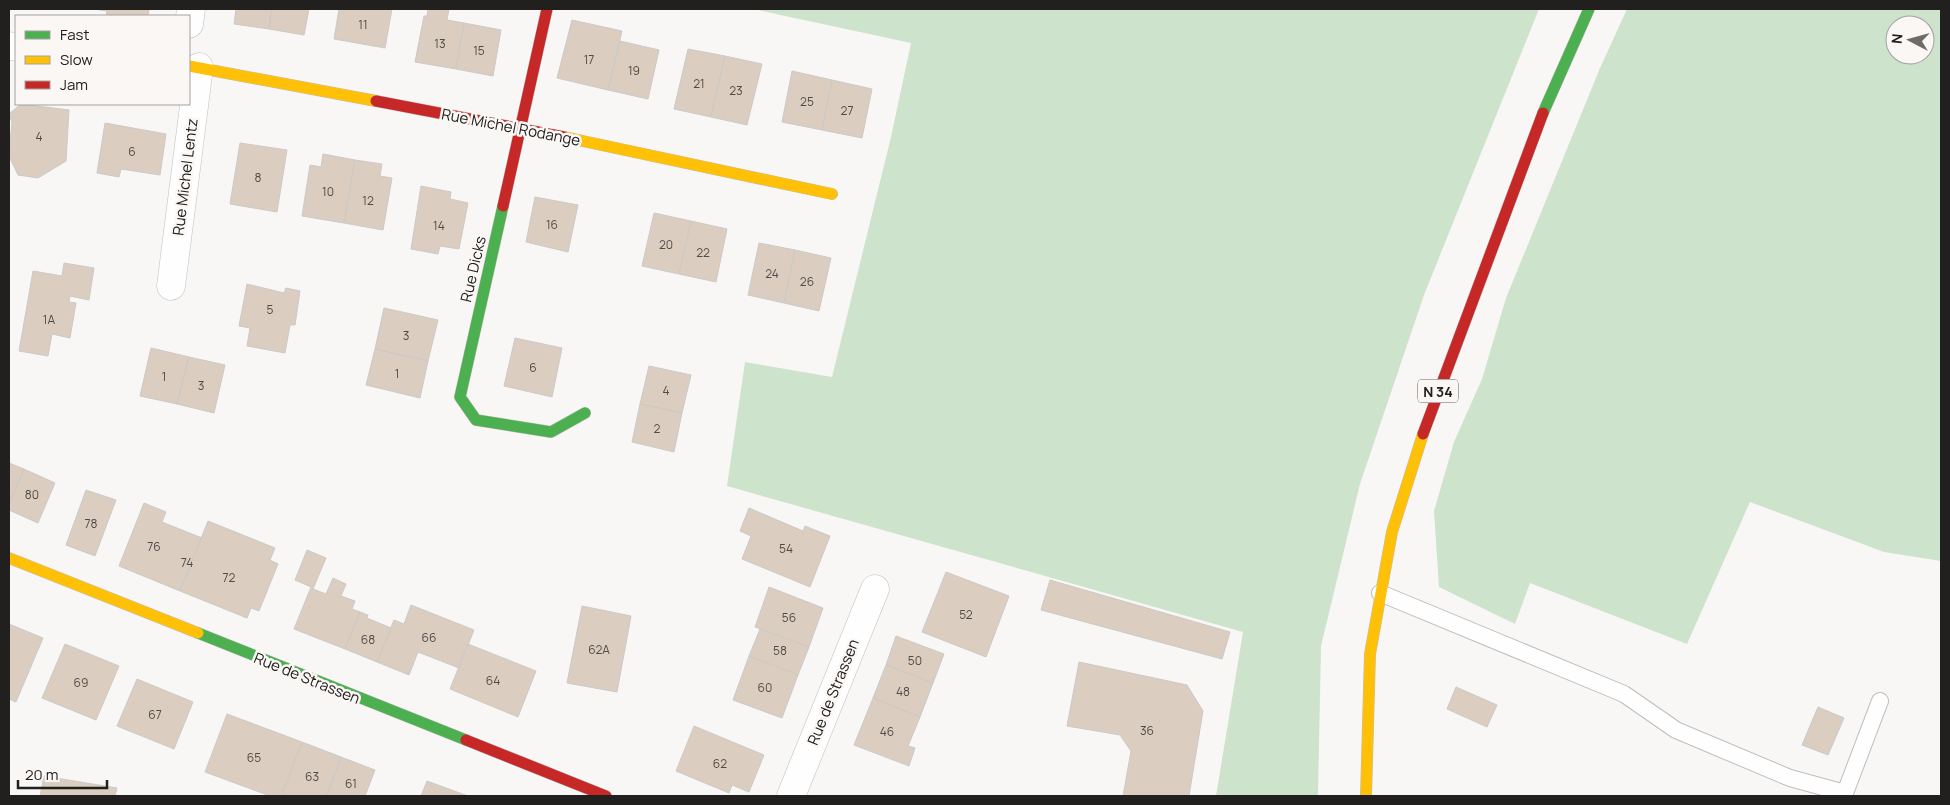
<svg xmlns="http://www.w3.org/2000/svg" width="1950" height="805" font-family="Manrope,sans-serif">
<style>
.green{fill:#cee3cb;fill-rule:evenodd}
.building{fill:#dbcdbf;stroke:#cbcac8}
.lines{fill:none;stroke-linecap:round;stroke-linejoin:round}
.lane-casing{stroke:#c0bebd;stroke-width:18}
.street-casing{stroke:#c0bebd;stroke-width:29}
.fast-casing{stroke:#c0bebd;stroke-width:12}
.slow-casing{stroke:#c0bebd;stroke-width:12}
.jam-casing{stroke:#c0bebd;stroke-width:12}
.lane{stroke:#fefefe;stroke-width:16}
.street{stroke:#fefefe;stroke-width:28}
.fast{stroke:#4caf50;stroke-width:11}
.slow{stroke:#ffc107;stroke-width:11}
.jam{stroke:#c62828;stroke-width:11}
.labels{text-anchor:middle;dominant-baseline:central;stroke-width:5;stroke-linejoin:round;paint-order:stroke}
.number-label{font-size:12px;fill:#504b47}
.shield{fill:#faf7f4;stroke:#62605f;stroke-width:1}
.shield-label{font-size:14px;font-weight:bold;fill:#21201f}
.street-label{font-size:15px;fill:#21201f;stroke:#faf7f4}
</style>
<rect width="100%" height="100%" fill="#f9f7f5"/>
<g class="green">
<path d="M753,9h786l-115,286 -64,189 -39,162 -3,150h-102l27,-164 -516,-146 18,-124 87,15 59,-240 20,-94z"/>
<path d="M1627,9h314v552l-57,-9 -134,-50 -63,142 -157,-61 -15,41 -76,-37 -5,-76 20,-69 28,-63 24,-81 94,-230zM1895,25h30v30h-30z"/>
</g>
<g class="building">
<path d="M94,9h55l-1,6 -9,-1v2h-33l1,-5z"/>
<path d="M236,9h36l-3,20 -35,-5z"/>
<path d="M272,9h37l-5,26 -35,-6z"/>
<path d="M339,9h53l-7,39 -51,-9z"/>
<path d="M428,9h21l-2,11 17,3 -8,46 -41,-7 9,-46h3z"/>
<path d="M572,20l50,11 -14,59 -51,-12z"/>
<path d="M464,23l37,7 -8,46 -37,-7z"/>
<path d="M620,41l39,9 -11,49 -40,-9z"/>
<path d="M688,49l37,7 -14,61 -37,-8z"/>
<path d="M725,56l37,8 -15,61 -36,-8z"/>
<path d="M792,71l40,9 -10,50 -40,-8z"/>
<path d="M832,80l40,9 -10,49 -40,-8z"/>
<path d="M21,104l48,6 -3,51 -28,17 -20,-3 -9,-19 3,-34 -3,-8z"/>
<path d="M105,123l61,11 -6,41 -39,-6 -2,8 -22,-4z"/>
<path d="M240,143l47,7 -10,62 -47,-8z"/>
<path d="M323,154l32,6 -11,63 -42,-7 8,-51 11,2z"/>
<path d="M355,160l27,4 -2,12 12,2 -9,52 -39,-7z"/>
<path d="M421,186l30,6 -1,7 18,4 -9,46 -19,-3 -2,8 -27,-5z"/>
<path d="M535,197l43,8 -10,47 -42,-10z"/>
<path d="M654,213l37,8 -12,53 -37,-8z"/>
<path d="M691,221l36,8 -11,53 -37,-8z"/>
<path d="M759,243l36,7 -11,53 -36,-8z"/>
<path d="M795,250l36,8 -12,53 -35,-8z"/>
<path d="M64,263l30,5 -5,32 -19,-4 -1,6 7,1 -6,35 -18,-4 -4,22 -29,-5 14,-80 29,5z"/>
<path d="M247,284l37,9 2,-5 14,3 -5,34h-5l-5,28 -38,-7 3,-18 -11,-2z"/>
<path d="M384,308l54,12 -10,41 -53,-12z"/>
<path d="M515,338l47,10 -10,49 -48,-11z"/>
<path d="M151,348l38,9 -12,47 -37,-8z"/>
<path d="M375,349l53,12 -8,37 -54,-13z"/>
<path d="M189,357l36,8 -11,48 -37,-9z"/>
<path d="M649,366l42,9 -9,38 -42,-9z"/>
<path d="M640,404l42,9 -8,39 -42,-10z"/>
<path d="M9,463l15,6 -15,35z"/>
<path d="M24,469l31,14 -17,40 -29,-13v-6z"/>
<path d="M86,490l30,10 -21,56 -29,-11z"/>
<path d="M144,503l22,9 -4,10 40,16 -22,53 -61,-25z"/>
<path d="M749,508l54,23 2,-5 25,10 -20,51 -68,-28 9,-23 -11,-5z"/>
<path d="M208,521l67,27 -5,12 8,4 -19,47 -8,-3 -4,10 -67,-27z"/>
<path d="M307,550l19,8 -13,31 13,5 7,-16 13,6 -5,12 14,5 -3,8 8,3 -15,37 -51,-20 17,-42 -16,-7z"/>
<path d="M946,572l63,24 -23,61 -64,-25z"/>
<path d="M1050,580l180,52 -8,27 -181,-49z"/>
<path d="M769,587l54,21 -14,39 -54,-20z"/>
<path d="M411,605l63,25 -15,38 -41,-16 -9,23 -32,-13 17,-42 10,4z"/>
<path d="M582,606l49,10 -14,76 -50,-9z"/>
<path d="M360,612l8,3 -1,3 24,10 -14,34 -32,-13z"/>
<path d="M9,624l34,14 -27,64 -7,-3z"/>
<path d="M760,629l49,18 -11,28 -49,-19z"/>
<path d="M896,636l48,18 -11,29 -47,-18z"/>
<path d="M65,644l54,22 -23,54 -54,-22z"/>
<path d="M468,644l68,27 -18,46 -68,-28z"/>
<path d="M749,656l49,19 -16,43 -49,-18z"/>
<path d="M1079,662l108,23 16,26 -14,85h-66l8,-45 -11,-16 -53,-9z"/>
<path d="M886,665l47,18 -13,34 -47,-19z"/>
<path d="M137,679l56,23 -19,47 -57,-23z"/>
<path d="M1456,687l41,18 -10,22 -40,-18z"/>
<path d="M873,698l47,19 -12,29 7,2 -6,18 -55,-21z"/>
<path d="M1818,707l26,11 -16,37 -26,-10z"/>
<path d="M227,714l75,28 -20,54h-12l-65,-24z"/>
<path d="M694,726l70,29 -15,37 -17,-7 -3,8 -53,-22z"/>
<path d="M302,742l39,15 -14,39h-40l-5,-2z"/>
<path d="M341,757l34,13 -10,26h-38z"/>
<path d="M44,776l73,12 -2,8h-75z"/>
<path d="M427,781l41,15h-47z"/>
</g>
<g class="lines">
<defs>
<path id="lane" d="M1380,593l244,101 52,36 114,48 55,15 35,-92"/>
<g id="street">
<path d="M189,24l2,-15"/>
<path d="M9,46l7,1"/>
<path d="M171,286l28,-219"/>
<path d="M791,796l84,-207"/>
</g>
<g id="fast">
<path d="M1543,113l46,-104"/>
<path d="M503,206l-43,191 16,23 75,12 34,-19"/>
<path d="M198,633l268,107"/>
</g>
<g id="slow">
<path d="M189,66l187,35"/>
<path d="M564,137l268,57"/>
<path d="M9,558l189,75"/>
<path d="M1366,796l4,-142 22,-122 31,-98"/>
</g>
<g id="jam">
<path d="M376,101l188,36"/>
<path d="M503,206l44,-197"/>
<path d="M1423,434l120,-321"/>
<path d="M466,740l140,56"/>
</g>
</defs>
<use href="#lane" class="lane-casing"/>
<use href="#street" class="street-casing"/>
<use href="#fast" class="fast-casing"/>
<use href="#slow" class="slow-casing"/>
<use href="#jam" class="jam-casing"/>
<use href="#lane" class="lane"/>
<use href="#street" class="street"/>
<use href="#fast" class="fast"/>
<use href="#slow" class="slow"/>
<use href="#jam" class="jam"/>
</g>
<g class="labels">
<g class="number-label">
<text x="363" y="24">11</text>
<text x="440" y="43">13</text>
<text x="479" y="50">15</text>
<text x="589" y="59">17</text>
<text x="634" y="70">19</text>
<text x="699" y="83">21</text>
<text x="736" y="90">23</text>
<text x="807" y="101">25</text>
<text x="847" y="110">27</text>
<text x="39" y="136">4</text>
<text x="132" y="151">6</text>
<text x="258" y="177">8</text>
<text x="328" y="191">10</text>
<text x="368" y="200">12</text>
<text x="552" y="224">16</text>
<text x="439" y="225">14</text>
<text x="666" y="244">20</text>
<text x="703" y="252">22</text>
<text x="772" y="273">24</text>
<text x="807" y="281">26</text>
<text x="270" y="309">5</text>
<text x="49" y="319">1A</text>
<text x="406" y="335">3</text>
<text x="533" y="367">6</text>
<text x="397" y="373">1</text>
<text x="164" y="376">1</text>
<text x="201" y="385">3</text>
<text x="666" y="390">4</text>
<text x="657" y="428">2</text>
<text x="32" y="494">80</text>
<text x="91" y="523">78</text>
<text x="154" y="546">76</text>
<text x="786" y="548">54</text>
<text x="187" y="562">74</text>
<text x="229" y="577">72</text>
<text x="966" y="614">52</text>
<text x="789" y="617">56</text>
<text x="429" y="637">66</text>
<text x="368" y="639">68</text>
<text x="599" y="649">62A</text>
<text x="780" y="650">58</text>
<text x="915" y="660">50</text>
<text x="493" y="680">64</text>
<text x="81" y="682">69</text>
<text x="765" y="687">60</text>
<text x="903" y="691">48</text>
<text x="155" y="714">67</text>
<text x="1147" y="730">36</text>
<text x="887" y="731">46</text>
<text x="254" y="757">65</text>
<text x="720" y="763">62</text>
<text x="312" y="776">63</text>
<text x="351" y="783">61</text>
</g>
<rect class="shield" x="1418" y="379.5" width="40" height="23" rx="4"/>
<g class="shield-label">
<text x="1438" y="391">N 34</text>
</g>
<g class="street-label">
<text transform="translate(511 127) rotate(11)">Rue Michel Rodange</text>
<text transform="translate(185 177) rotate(-83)">Rue Michel Lentz</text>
<text transform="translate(473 269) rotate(-77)">Rue Dicks</text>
<text transform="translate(307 678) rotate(22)">Rue de Strassen</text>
<text transform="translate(833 692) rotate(-68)">Rue de Strassen</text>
</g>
</g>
<rect width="1950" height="805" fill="none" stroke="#21201f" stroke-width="20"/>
<rect x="15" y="15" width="175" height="90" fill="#faf7f4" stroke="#a3a19f"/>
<rect x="25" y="31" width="25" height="8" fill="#4caf50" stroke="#a3a19f"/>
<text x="60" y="40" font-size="15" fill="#21201f">Fast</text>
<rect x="25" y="56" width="25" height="8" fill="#ffc107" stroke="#a3a19f"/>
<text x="60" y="65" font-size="15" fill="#21201f">Slow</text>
<rect x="25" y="81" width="25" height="8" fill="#c62828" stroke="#a3a19f"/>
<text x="60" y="90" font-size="15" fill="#21201f">Jam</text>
<g transform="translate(1910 40) rotate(276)"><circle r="24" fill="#faf7f4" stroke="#a3a19f"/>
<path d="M0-4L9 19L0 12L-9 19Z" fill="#6d6b6a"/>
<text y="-8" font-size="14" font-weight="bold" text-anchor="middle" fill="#21201f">N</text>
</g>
<path d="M18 780v8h89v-8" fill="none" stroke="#21201f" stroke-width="2.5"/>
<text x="25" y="780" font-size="15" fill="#21201f" stroke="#faf7f4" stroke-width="4" paint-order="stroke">20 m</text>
</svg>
